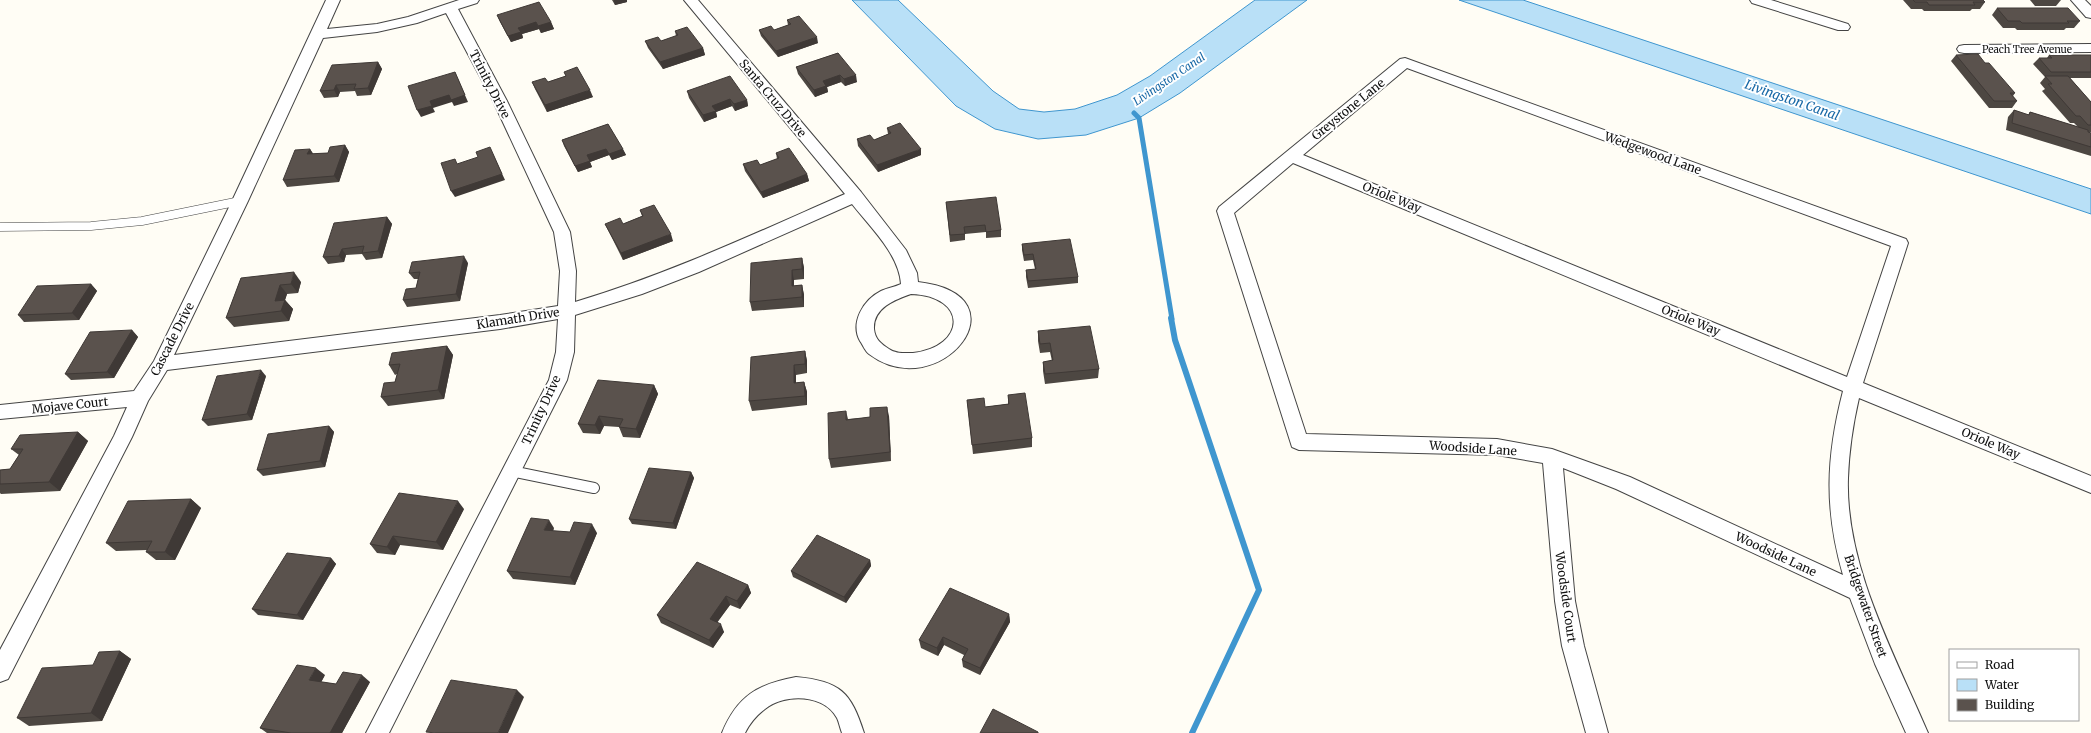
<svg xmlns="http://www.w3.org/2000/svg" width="2091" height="733" font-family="Merriweather,serif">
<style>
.water{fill:#b9e0f7;stroke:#3f96cf}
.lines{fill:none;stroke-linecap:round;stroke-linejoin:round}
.stream-far1{stroke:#3f96cf;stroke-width:5}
.stream{stroke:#3f96cf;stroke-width:6}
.lane-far1-casing{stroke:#444;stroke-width:9}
.lane-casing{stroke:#444;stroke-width:12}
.street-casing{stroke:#444;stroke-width:2}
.lane-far1{stroke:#fff;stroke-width:8}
.lane{stroke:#fff;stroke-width:10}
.street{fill:#fff;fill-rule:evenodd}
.wall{fill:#4d4742}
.shaded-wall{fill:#3f3936}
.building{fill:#5a524d;stroke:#3f3936}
.labels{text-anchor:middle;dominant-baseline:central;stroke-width:4;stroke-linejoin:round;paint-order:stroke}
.far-street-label{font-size:10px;fill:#111;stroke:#fff}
.far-water-label{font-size:11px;font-style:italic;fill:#1768a6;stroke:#fff}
.street-label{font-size:12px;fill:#111;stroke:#fff}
.water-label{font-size:13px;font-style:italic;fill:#1768a6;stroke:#fff}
</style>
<rect width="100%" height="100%" fill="#fffdf5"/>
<g class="water">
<path d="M852,0h46l95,91 26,18 25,3 31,-3 42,-14 33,-19 105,-76h52l-127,93 -41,25 -53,17 -48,4 -43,-10 -39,-23z"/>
<path d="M1459,0h64l568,189v25z"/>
</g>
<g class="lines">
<path class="stream-far1" d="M1134,113l5,5 33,201"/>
<path class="stream" d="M1171,318l4,22 84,250 -67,143"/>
<defs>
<path id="lane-far1" d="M0,227l91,-1 51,-5 98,-20"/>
<path id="lane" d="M511,471l83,17"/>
<g id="street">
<path d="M326,0h14l-13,29 50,-5 31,-7 51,-17h20l-2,3 -19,6 49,92 63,131 6,39 -1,31c94,-28 181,-69 270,-108l-161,-194h14l163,192 45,58 11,23 1,9c112,13 21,125 -49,72 -4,-3 -6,-9 -9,-13 -10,-18 3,-41 21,-50 6,-3 14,-4 20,-7 -2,-30 -31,-57 -49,-80l-153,68 -57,22 -67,21 -1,37 -7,28 -178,353h-23l183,-353 7,-28 2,-33 -58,10 -333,41 -19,31 -16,36 -124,242 -8,3v-32l114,-214 13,-29 -127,12v-14l134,-14 20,-30 78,-160zM446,13l47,88 61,131 6,39 -2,35 -58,9 -326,40 74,-154 75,-163 54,-6 40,-9zM911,294c58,2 55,53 2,59 -8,0 -17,1 -24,-4 -8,-5 -14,-10 -15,-20 -1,-21 20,-29 37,-35z"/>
<path d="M1750,0h21l77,24 2,3 -2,3h-10l-86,-27z"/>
<path d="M2071,0h14l6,6v12l-5,-1z"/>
<path d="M2091,44v8l-127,1 -5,-1 -2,-3 2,-3 5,-1z"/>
<path d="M1405,58l501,181 2,4 -45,140 228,93v17l-232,-95c-6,26 -10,53 -11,80 -3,88 47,177 80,255h-22l-31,-69 -25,-66 -234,-109 -53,-21 12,133 9,45 24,87h-22l-24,-87 -7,-45 -12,-138 -46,-8 -198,-5 -7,-3 -75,-236 2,-4 181,-148zM1407,68l484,178 -44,131 -544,-222zM1293,163l550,228c-17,66 -19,118 0,184l-213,-98 -78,-28 -55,-10 -191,-5 -72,-221z"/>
<path d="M796,677c44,4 55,15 68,56h-22c-2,-5 -3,-11 -5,-15 -13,-24 -52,-25 -72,-9 -9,7 -15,14 -20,24h-23c15,-37 36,-49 74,-56z"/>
</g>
</defs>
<use href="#lane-far1" class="lane-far1-casing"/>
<use href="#lane" class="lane-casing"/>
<use href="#street" class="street-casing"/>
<use href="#lane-far1" class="lane-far1"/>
<use href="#lane" class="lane"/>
<use href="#street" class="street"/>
</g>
<g class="wall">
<path d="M612,0h15v2l-12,3z"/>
<path d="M1903,0h80l2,2 -5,7h-8l-2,2h-46l-2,-2h-11z"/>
<path d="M2030,0h31l-5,6h-21z"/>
<path d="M1997,8l83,13 -6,7h-8l-2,2h-47l-2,-2h-12l-11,-13z"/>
<path d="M497,15l54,7 3,7 -13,4 -2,-4 -17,5 1,4 -12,4 -11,-20z"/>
<path d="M787,20l31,23 -40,14 -17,-21 -2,-6h15l14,-5z"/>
<path d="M675,31l28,17 2,7 -42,14 -15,-21 -3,-7h16l15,-5z"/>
<path d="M838,53l19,29 -12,4 -4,-4 -14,5 1,5 -13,5 -17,-23 -2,-7z"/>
<path d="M1956,55l29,8 30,30 -2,3 4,5 -5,7h-23l-38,-47z"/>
<path d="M2049,55h42v23h-21l21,24v30h-3l3,1v23l-85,-26 2,-13 6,-7 14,5 2,-3 48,15 -4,-4h-4l-28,-32 3,-2 -5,-6 5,-6 -12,-13 6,-6h8z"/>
<path d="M378,62l4,7 -11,26 -14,1 -2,-5 -15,1 -2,5 -14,1 -4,-7z"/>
<path d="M564,72l29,25 -46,15 -12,-23 -3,-7h16l18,-6z"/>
<path d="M687,91l60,9 1,6 -13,5 -3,-5 -16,6 1,5 -13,5 -15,-24z"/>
<path d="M608,124l18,31 -14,5 -3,-5 -19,7 2,5 -14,5 -14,-26 -2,-6z"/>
<path d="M887,128l34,27 -43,17 -20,-26 -1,-7 17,1 14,-6z"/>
<path d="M345,145l4,7 -10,30 -52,5 -4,-7 27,-31 3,5 15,-1z"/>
<path d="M776,153l31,21 2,7 -46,17 -18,-27 -2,-7 17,1 17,-6z"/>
<path d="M946,202l55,28v7l-15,1v-6l-21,2v6l-15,2z"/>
<path d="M640,210l33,31 -50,19 -18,-36h18l19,-8z"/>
<path d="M387,217l5,7 -10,34 -16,2 -4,-6 -16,1 -2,7 -16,2 -5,-7z"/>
<path d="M1022,244l56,33v6l-50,5 -2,-11v-7l9,-1 -2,-9 -9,1 -2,-11z"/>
<path d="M802,258l2,10v11l-10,1v6l8,-1 2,10v12l-52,4 -2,-9z"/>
<path d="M468,263l-8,38 -53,6 -4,-7 13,-12 2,-9h-4l-5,-6z"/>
<path d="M241,278l60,4 -3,11 -11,1 -2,6 8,9 -4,12 -55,6 -8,-9z"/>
<path d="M91,284l6,7 -18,29 -55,2 -6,-7z"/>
<path d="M132,330l6,7 -24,41 -43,2 -6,-6z"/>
<path d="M1038,331l61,38 -1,9 -53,6 -2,-13v-9l9,-1 -2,-9 -10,1 -2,-12z"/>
<path d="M447,346l6,9 -9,44 -56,7 -7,-9 14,-15 2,-8 -2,1 -6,-10z"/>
<path d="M805,351l2,10v12l-11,2v8l8,-1 3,10v13l-55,6 -3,-10z"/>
<path d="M266,376l-14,44 -44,6 -6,-6z"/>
<path d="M654,385l4,9 -18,44 -17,-1 -4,-10 -15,-1 -4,8 -17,-1 -5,-9z"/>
<path d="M1008,395l24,43v9l-59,7 -6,-54 18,7 23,-3z"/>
<path d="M846,411l2,8 41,-3 2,45 -60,7 -2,-9z"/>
<path d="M329,426l5,6 -9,35 -62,9 -6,-6z"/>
<path d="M78,432l10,9 -28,50 -59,3 -1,-1v-23l10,-1 9,-14 -8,-6z"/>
<path d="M691,472l3,6 -18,51 -44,-5 -3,-5z"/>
<path d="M191,499l10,9 -26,52h-19l-10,-8 1,-2 -31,1 -10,-8z"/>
<path d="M464,509l-21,41 -43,-5 -5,10 -18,-2 -7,-9z"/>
<path d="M554,528l-1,3 17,1 27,1 -22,52 -62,-6 -6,-8z"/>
<path d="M331,558l5,6 -33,56 -45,-5 -6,-6z"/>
<path d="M870,560l1,6 -25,37 -53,-26 -2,-6z"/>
<path d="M748,585l3,8 -11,16 -10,-4 -13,17 7,10 -11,16 -52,-25 -4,-8z"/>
<path d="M1009,614l1,8 -30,53 -17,-8 -1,-7 2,-5 -20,-10 -6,11 -17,-8 -2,-8z"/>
<path d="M120,651l11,8 -29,62 -73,5 -12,-8 76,-53z"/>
<path d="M325,675l-4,7 15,2 34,-2 -28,51h-75l-7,-5z"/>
</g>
<g class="shaded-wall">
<path d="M614,0h13v2l-12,3z"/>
<path d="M536,22l3,7 -17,5 1,4 -12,4 -3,-6 10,-8z"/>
<path d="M551,22l3,7 -13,4 -3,-7z"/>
<path d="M817,37l1,6 -40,14 -2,-6z"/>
<path d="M703,48l2,7 -42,14 -3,-7z"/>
<path d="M378,62l4,7 -11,26 -3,-7z"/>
<path d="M455,72l13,30 -14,4 -2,-4 -19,6 2,4 -14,5 -4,-7 13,-9z"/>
<path d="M840,75l1,7 -14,5 1,5 -13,5 -1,-7 9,-9z"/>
<path d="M856,75l1,7 -12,4 -1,-7z"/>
<path d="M336,85l4,7 -2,5 -4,-7z"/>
<path d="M590,90l3,7 -46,15 -2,-7z"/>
<path d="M730,99l2,7 -16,6 1,5 -13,5 -1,-7 9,-9z"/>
<path d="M747,100l1,6 -13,5 -1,-7z"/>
<path d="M345,145l4,7 -10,30 -5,-6z"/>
<path d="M310,149l4,6 -7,-1z"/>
<path d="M606,149l3,6 -19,7 2,5 -14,5 -3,-6 12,-11z"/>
<path d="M623,149l3,6 -14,5 -3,-6z"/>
<path d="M921,149v6l-43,17 -1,-7z"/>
<path d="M493,154l12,26 -50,17 -4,-6z"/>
<path d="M807,174l2,7 -46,17 -2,-6z"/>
<path d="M387,217l5,7 -10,34 -4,-7z"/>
<path d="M671,234l2,7 -50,19 -2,-7z"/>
<path d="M342,249l4,6 -2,7 -5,-6z"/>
<path d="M464,256l4,7 -8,38 -4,-7z"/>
<path d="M802,258l2,10v11l-2,-10z"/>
<path d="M792,270l2,10v16l-2,-10z"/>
<path d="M294,272l7,10 -3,11 -7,-9z"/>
<path d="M91,284l6,7 -18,29 -7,-7z"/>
<path d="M280,285l7,9 -2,6 8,9 -4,12 -8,-10 -6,-10z"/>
<path d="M802,285l2,10v12l-2,-10z"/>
<path d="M132,330l6,7 -24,41 -7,-6z"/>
<path d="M447,346l6,9 -9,44 -6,-9z"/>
<path d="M805,351l2,10v12l-2,-9z"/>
<path d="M794,365l2,10v18l-2,-10z"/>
<path d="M261,370l5,6 -14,44 -5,-6z"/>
<path d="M804,382l3,10v13l-2,-9z"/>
<path d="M654,385l4,9 -18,44 -4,-9z"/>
<path d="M887,407l2,9 2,45 -1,-9z"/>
<path d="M599,416l5,10 -4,8 -5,-9z"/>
<path d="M329,426l5,6 -9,35 -5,-6z"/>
<path d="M78,432l10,9 -28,50 -11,-9z"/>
<path d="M691,472l3,6 -18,51 -3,-6z"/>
<path d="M191,499l10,9 -26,52 -10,-8z"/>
<path d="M458,501l6,8 -21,41 -7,-8z"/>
<path d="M549,520l5,8 -4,10 -6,-8z"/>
<path d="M592,524l5,9 -22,52 -5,-8z"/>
<path d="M393,536l7,9 -5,10 -8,-8z"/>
<path d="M331,558l5,6 -33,56 -6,-5z"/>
<path d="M870,560l1,6 -25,37 -2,-6z"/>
<path d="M748,585l3,8 -11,16 -3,-8z"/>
<path d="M726,596l4,9 -16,22 -4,-8z"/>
<path d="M1009,614l1,8 -30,53v-7z"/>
<path d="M721,624l3,8 -11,16 -4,-8z"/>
<path d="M943,637l1,8 -6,11 -1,-8z"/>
<path d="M120,651l11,8 -29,62 -11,-8z"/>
<path d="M316,668l9,7 -7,13 -9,-8z"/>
<path d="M362,675l8,7 -28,51h-12z"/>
<path d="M517,690l7,7 -16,36h-10z"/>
</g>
<g class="building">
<path d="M1913,0h70l2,2h-12l2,3h-46l-2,-3h-12z"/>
<path d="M539,2l12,20 -13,4 -2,-4 -18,6 3,4 -13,4 -11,-21z"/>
<path d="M1997,8h71l12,13h-13l2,2h-47l-2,-2h-12z"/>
<path d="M799,16l18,21 -41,14 -17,-21 12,-4 3,4 17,-6 -4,-4z"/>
<path d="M687,27l16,21 -43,14 -15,-21 13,-4 3,4 17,-6 -3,-4z"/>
<path d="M838,53l18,22 -12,4 -4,-4 -17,6 3,5 -12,4 -18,-23z"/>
<path d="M1978,54l7,9h4l26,30h-5l7,8h-23l-38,-46z"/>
<path d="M2049,55h42v17h-40l-12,-14h13z"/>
<path d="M378,62l-10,26 -14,1 2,-5 -20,1 -2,5 -14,1 12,-26z"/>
<path d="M577,67l13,23 -45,15 -13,-23 13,-4 3,4 18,-6 -2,-4z"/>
<path d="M455,72l10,23 -14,5 -2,-5 -19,6 2,5 -15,4 -9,-24z"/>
<path d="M730,76l17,24 -13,4 -4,-5 -18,7 4,5 -13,4 -16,-24z"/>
<path d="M2045,76h23l23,26v23h-3l-8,-9h-4l-28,-32h4z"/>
<path d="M2014,110l15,5 1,-3 58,18v2l3,1v14l-79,-24z"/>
<path d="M900,123l21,26 -44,16 -20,-26 13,-4 4,5 17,-7 -4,-5z"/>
<path d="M608,124l15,25 -14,5 -3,-5 -19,6 3,6 -15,5 -13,-26z"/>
<path d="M345,145l-11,31 -51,4 12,-30 15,-1 -3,5 21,-1 2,-6z"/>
<path d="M490,147l12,27 -51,17 -10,-28 14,-4 2,5 21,-7 -2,-5z"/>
<path d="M789,148l18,26 -46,18 -18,-28 14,-4 3,5 19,-7 -3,-5z"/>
<path d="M996,197l5,33 -15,2 -1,-7 -21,2 1,7 -15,1 -4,-33z"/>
<path d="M654,205l17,29 -50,19 -16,-29 15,-6 3,6 20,-8 -3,-6z"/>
<path d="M387,217l-9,34 -16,2 2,-7 -22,3 -3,7 -16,1 11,-34z"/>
<path d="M1070,239l8,38 -50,4 -2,-11 10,-1 -3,-15 -9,1 -2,-11z"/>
<path d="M464,256l-8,38 -53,6 3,-11 10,-1 4,-16 -11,1 3,-11z"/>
<path d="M802,258v11l-10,1v16l10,-1v12l-52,5 1,-39z"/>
<path d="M294,272l-3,12 -11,1 -5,16 10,-1 -4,11 -55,7 15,-40z"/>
<path d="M91,284l-19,29 -54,2 19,-29z"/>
<path d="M1090,326l9,43 -54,5 -2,-12 10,-2 -3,-17 -10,1 -2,-13z"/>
<path d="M132,330l-25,42 -42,2 25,-42z"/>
<path d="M447,346l-9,44 -57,7 3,-14 11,-1 5,-18 -11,1 3,-12z"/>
<path d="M805,351v13l-11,1v18l10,-1 1,14 -56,5 2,-44z"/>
<path d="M261,370l-14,44 -45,6 15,-44z"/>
<path d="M598,380l56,5 -18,44 -17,-2 4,-8 -24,-3 -4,9 -17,-1z"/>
<path d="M1025,393l7,45 -60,7 -5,-45 17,-2 1,9 24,-3 -1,-9z"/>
<path d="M887,407l3,45 -61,7 -1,-46 18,-2v9l24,-3v-9z"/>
<path d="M329,426l-9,35 -63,9 11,-36z"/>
<path d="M78,432l-29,50 -49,2v-14l10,-1 13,-20h-12l9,-14z"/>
<path d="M649,468l42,4 -18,51 -44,-4z"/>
<path d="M399,493l59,8 -22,41 -43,-6 -6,11 -17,-3z"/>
<path d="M191,499l-26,53h-19l6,-11 -46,2 22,-42z"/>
<path d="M531,518l18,2 -5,10 26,2 4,-10 18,2 -22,53 -63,-6z"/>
<path d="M817,535l53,25 -26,37 -53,-26z"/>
<path d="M287,553l44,5 -34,57 -45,-6z"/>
<path d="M697,562l51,23 -11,16 -11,-5 -16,23 11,5 -12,16 -52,-25z"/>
<path d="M950,588l59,26 -29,54 -18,-8 6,-11 -25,-12 -6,11 -18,-8z"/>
<path d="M120,651l-29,62 -74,5 25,-50 51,-3 6,-13z"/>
<path d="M297,665l19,3 -7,12 27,4 7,-12 19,3 -32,58h-39l-31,-5z"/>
<path d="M451,680l66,10 -19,43h-62l-10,-1z"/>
<path d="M993,709l45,23v1h-58z"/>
</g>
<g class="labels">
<g class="far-street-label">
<text x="2027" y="49">Peach Tree Avenue</text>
</g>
<g class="far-water-label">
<text transform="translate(1169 79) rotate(-34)">Livingston Canal</text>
</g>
<g class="street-label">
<text transform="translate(490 84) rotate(63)">Trinity Drive</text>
<text transform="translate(773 98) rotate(50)">Santa Cruz Drive</text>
<text transform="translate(1348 109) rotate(-39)">Greystone Lane</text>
<text transform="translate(1653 153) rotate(20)">Wedgewood Lane</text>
<text transform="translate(1392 197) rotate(22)">Oriole Way</text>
<text transform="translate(518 318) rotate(-9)">Klamath Drive</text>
<text transform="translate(1691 320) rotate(22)">Oriole Way</text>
<text transform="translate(172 339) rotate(-63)">Cascade Drive</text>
<text transform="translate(70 405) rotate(-6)">Mojave Court</text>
<text transform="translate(541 410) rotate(-65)">Trinity Drive</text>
<text transform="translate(1991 443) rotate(23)">Oriole Way</text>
<text transform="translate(1473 448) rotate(4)">Woodside Lane</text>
<text transform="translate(1776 554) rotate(25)">Woodside Lane</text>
<text transform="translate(1566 597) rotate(82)">Woodside Court</text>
<text transform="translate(1866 606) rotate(71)">Bridgewater Street</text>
</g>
<g class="water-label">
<text transform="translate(1792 100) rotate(19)">Livingston Canal</text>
</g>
</g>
<rect x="1949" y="649" width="130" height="72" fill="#ffffff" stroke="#a0a0a0"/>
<rect x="1957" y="662" width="20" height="6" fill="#ffffff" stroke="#a0a0a0"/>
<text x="1985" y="669" font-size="12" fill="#111111">Road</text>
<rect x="1957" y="679" width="20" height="12" fill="#b9e0f7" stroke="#a0a0a0"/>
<text x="1985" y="689" font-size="12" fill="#111111">Water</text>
<rect x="1957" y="699" width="20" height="12" fill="#5a524d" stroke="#a0a0a0"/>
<text x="1985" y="709" font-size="12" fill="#111111">Building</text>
</svg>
